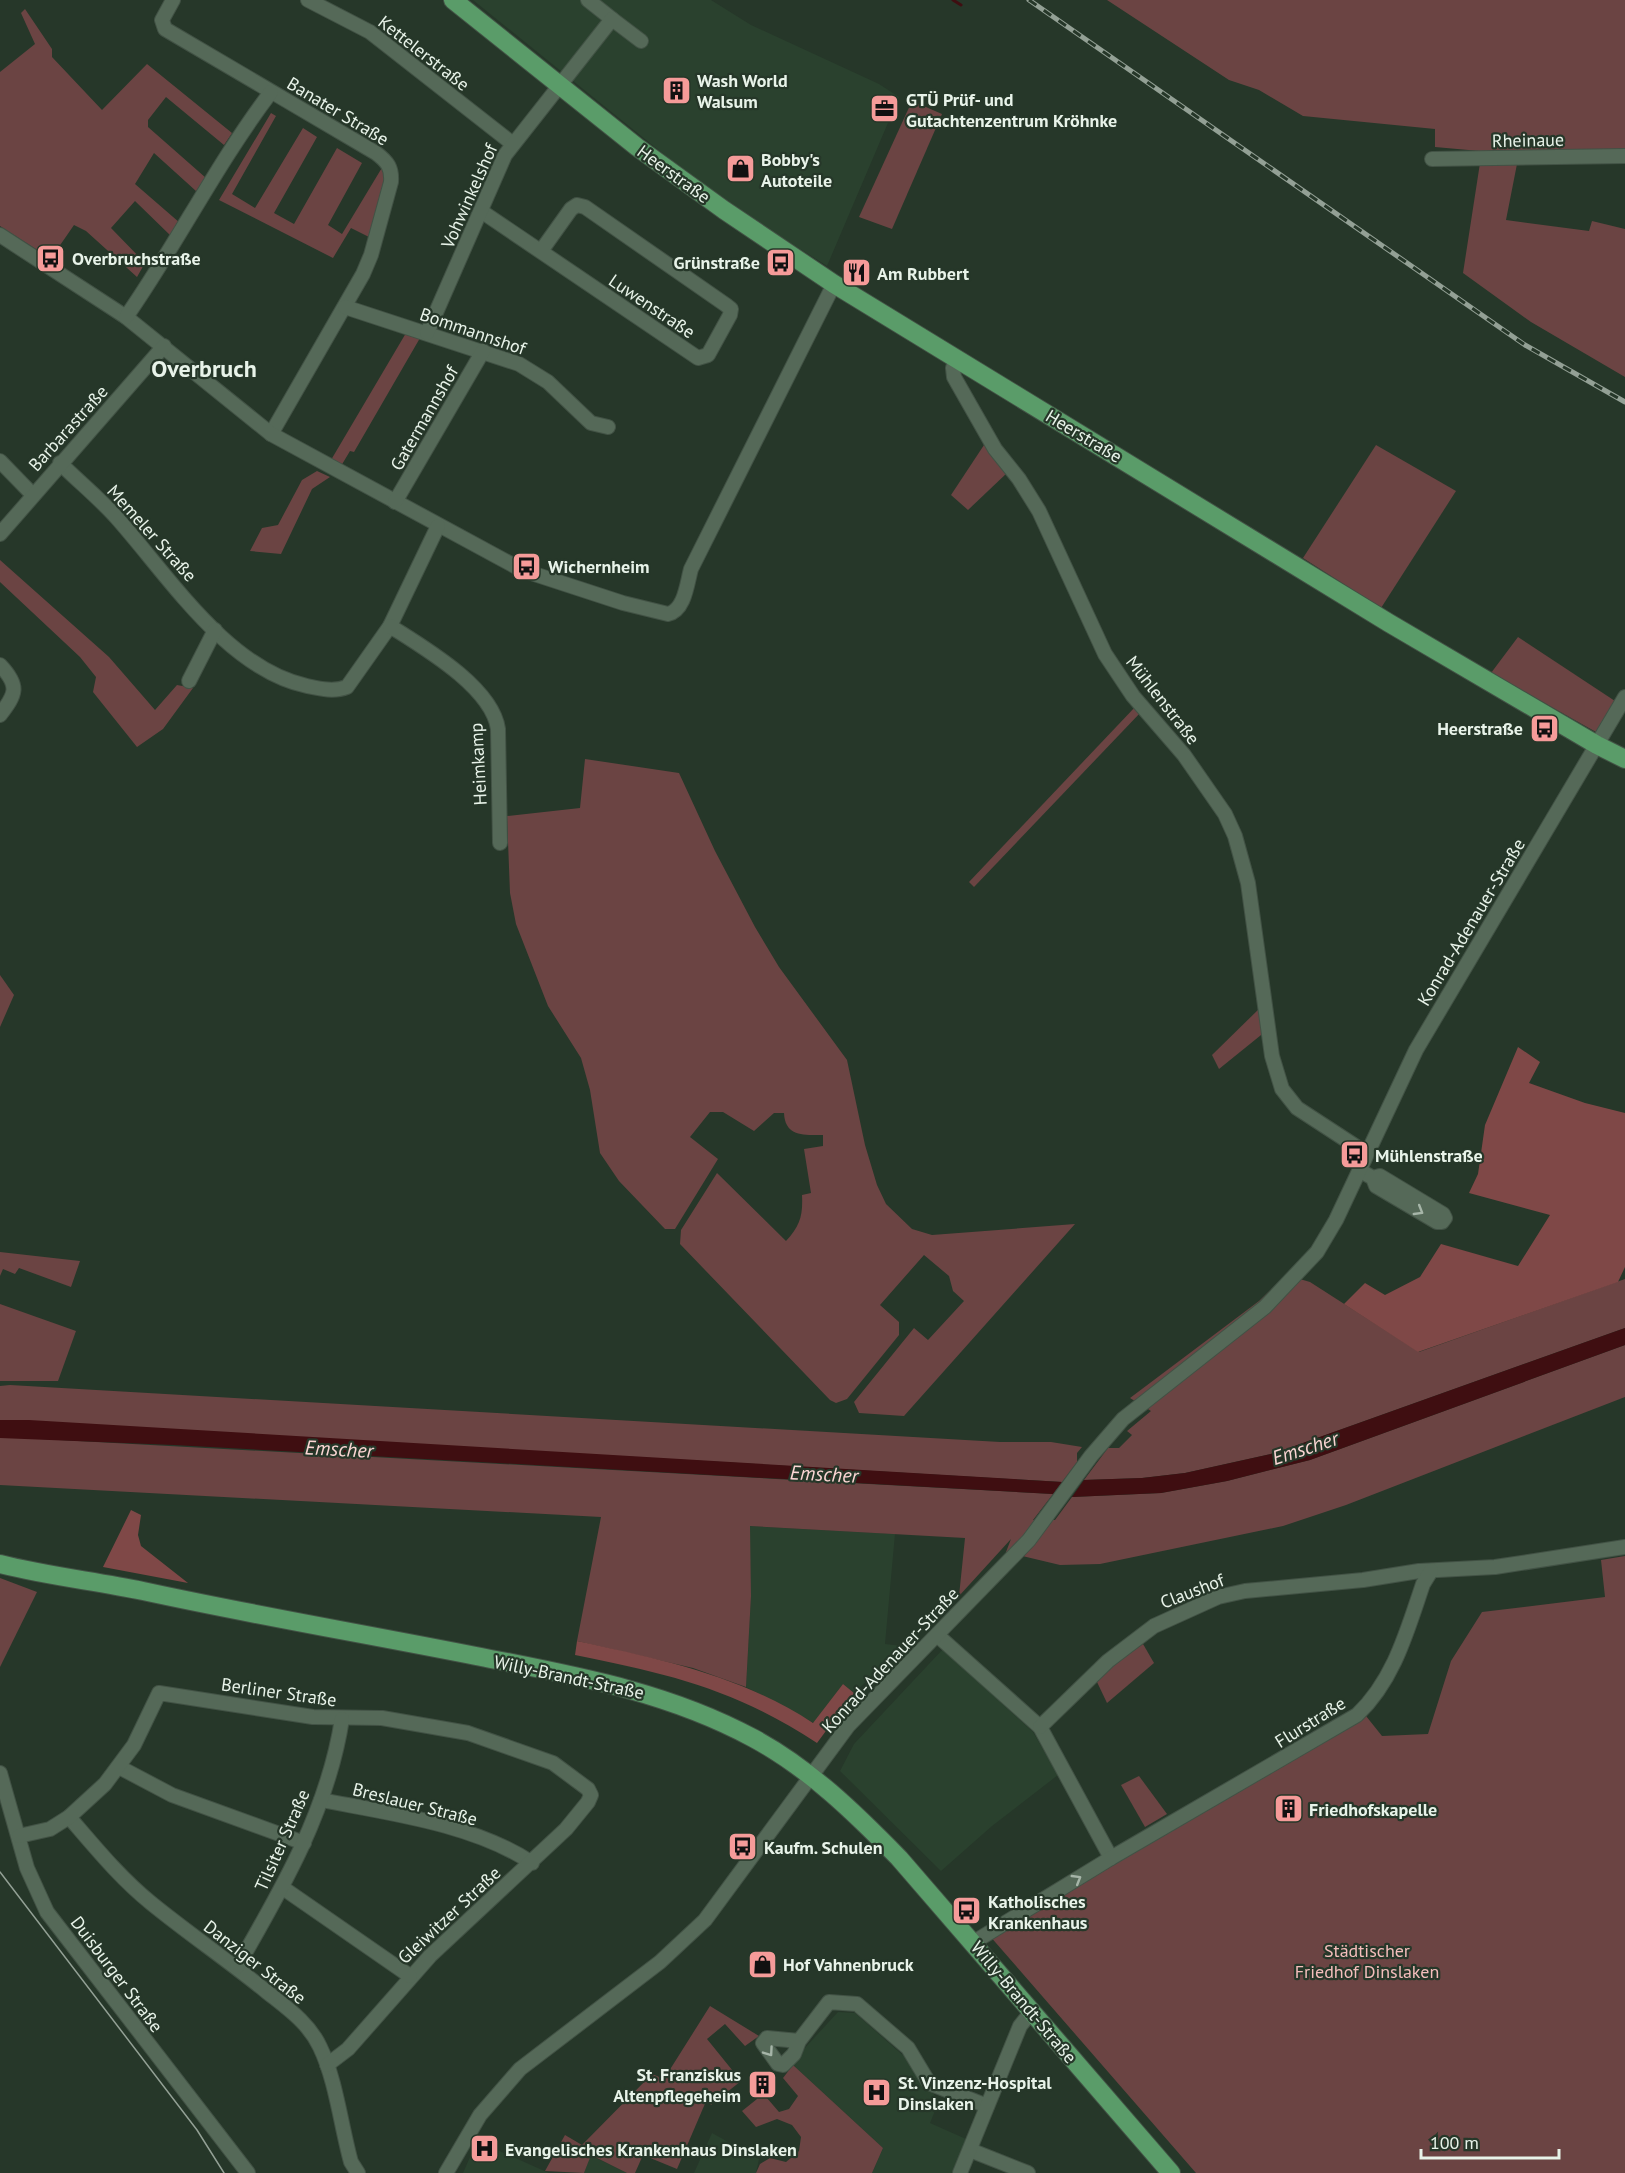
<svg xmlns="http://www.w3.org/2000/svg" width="1625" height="2173" font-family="'PT Sans',sans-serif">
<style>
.built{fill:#2a412e}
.green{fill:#6b4443}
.forest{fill:#7f4847}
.water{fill:#3f0e11}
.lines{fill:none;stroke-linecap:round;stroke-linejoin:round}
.stream{stroke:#3f0e11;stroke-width:3}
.minor-casing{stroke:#425245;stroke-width:16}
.major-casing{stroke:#425245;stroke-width:20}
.minor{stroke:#556958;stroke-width:14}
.major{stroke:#5a9c69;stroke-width:18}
.tram{stroke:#93a095;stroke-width:1.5}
.rail-casing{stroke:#93a095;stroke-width:5}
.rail{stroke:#263729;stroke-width:3;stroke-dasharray:9;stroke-linecap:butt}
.oneway{stroke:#a6b5a8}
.labels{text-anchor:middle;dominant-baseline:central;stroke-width:4.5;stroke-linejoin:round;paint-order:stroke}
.street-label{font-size:18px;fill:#e8f3e9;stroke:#263729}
.poi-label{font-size:18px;font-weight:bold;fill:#e8f3e9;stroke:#263729;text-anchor:start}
.park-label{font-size:18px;fill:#f5bebc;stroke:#263729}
.water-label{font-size:20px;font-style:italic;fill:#fcd6d4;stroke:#263729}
.district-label{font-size:24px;font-weight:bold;fill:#e8f3e9;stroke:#263729}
</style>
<rect width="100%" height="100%" fill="#263729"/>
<g class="built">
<path d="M473,0h238l40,25 128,59 20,13 -72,169 -84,-53 -66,-48z"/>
<path d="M749,1526l146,8 -10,110 18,2 -49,47 -11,-9 -29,39 -68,-36 5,-91z"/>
<path d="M943,1649l90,83 25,43 -66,51 -51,45 -101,-100 14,-27z"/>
<path d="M838,2012l17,1 51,45 33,43 -9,22 36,16 -13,34h-81l11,-25 -90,-83v-4z"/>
<path d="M712,2133l47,26 -3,14h-62z"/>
<path d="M477,2141l72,32h-86z"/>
<path d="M590,2155l37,18h-43z"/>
</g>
<g class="green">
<path d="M1107,0h518v150l-112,4 -78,-7v-18l-132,-13 -44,-26 -30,-10z"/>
<path d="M25,9l27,40v8l50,53 45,-46 85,69 -8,12 -58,-48 -18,23v7l58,51 -10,13 -42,-38 -19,31 45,39 -8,14 -37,-36 -24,27 34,35 -8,14 -51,-46 -12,-6 -20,29 -15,-3 -39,-25v-154l35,-28 -14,-31z"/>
<path d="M912,101l30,13 -50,115 -33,-12z"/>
<path d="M271,113l5,3 -44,78 23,14 48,-80 14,9 -43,76 20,11 43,-76 25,15 -34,62 14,9 41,-68 3,11 -17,60 -18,-9 -18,30 -114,-58z"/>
<path d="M1480,163l37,1 -11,56 83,11 3,-10 33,8v148l-94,-55 -68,-49z"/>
<path d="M406,333l14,5 -66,114 -4,-1 -9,15 -10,-6z"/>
<path d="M986,442l22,30 -40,38 -17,-15z"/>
<path d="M1376,445l80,46 -75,117 -78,-50z"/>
<path d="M317,471l13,6 -18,12 -31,65 -31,-3 12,-23 16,-3 24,-45z"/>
<path d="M0,560l109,97 46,53 22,-25 16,3 -30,41 -26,18 -44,-55 3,-15 -16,-20 -80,-75z"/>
<path d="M1518,637l97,64 -19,31 -105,-59z"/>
<path d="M1136,706l5,6 -167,175 -5,-5z"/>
<path d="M585,759l94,14 36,78 40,76 24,40 68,93 18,85 12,40 9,19 26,25 20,6 143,-11 -171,192 -45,-3 -5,-11 60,-74 14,12 36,-39 -11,-10 -4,-15 -25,-21 -44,50 19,17v13l-52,64 -11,4 -6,-3 -150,-156 1,-14 36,-57 69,68c14,-15 17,-25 16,-46l9,-2 -7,-44 19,-3v-11c-19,0 -38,2 -39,-22h-10l-20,18 -31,-19h-13l-20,25 28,22 -43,70h-10l-46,-48 -19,-28 -10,-63 -9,-32 -33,-52 -32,-82 -6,-31 -3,-77 73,-8z"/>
<path d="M0,975l14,20 -14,32z"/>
<path d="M1262,1006l4,25 -47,38 -7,-14z"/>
<path d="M0,1252l80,9 -9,26 -52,-19 -4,6 -12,-5 -3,7z"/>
<path d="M1286,1275l24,7 109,70 206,-73v49l-350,125 -90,20 -43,5 -58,2 24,-32h11l13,-13 -5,-4 24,-20 -21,-13 129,-97z"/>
<path d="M0,1304l76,27 -18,50h-58z"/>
<path d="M1625,1345v52l-279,108 -63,21 -183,38 -40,1 -54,-13 5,-13 -52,57 6,-58 -215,-12 1,70 -5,91 -53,-19 -116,-27 24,-124 -601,-32v-47h23l1030,56 -20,26h22l17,-23 89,-4 66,-12 83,-21z"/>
<path d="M10,1385l990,57h51l31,5 -5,6v9l-15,20 -1062,-62v-34z"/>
<path d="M1625,1556v617h-429l-207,-238 377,-219 16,20 46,-2 23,-73 31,-49 123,-15 -4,-37z"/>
<path d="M0,1578l37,14 -37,75z"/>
<path d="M1143,1644l11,19 -47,40 -10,-21 15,-16z"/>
<path d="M1139,1776l28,38 -22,13 -24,-42z"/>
<path d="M710,2006l49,30 -14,10 -20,-22 -18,15 34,42 -30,24 -4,-6 -30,70 -34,-14 -8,18h-8l-36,-18 -7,18 -39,-2 20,-36 17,10 70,-71 12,5z"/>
<path d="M793,2065l90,83 -11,25h-116l4,-9 10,-6 16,4 13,-11 2,-14 -9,-12 -15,-6 -21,8 -14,-16 15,-12 -2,-4 5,-5 19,22 10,-3 9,-13 -15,-18z"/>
</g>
<g class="forest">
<path d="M1518,1047l22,15 -11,21 56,20 40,10v154l-7,15 -200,70 -74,-48 21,-21 20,12 35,-18 21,-33 77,22 32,-51 -81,-22 9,-19 7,-49z"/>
<path d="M131,1510l10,5 -3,20 3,11 47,37 -85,-16z"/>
<path d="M577,1641c83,18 165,35 236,82l30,-39 11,9 -37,50c-82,-54 -148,-69 -242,-88z"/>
</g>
<g class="water">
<path d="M1625,1328v17l-315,115 -83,21 -66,12 -89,4 12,-17 58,-2 43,-5 90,-20z"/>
<path d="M0,1420h29l1033,62 -9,12 -879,-49 -174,-7z"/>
</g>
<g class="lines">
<path class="stream" d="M953,0l8,5"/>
<defs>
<g id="minor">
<path d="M173,0l-11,20 3,9 211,124c12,9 16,15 15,29l-20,73 -8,19 -92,160"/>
<path d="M308,0l62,32 143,112"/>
<path d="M588,0l24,19"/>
<path d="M1432,159l193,-3"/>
<path d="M481,211l217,147 10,-3 22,-40 1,-6 -5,-4 -141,-98 -8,-2 -6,4 -30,42"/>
<path d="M0,235l126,82 145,117 251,136 101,33 45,11c17,-4 19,-31 23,-45l143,-285"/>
<path d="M345,307l174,57 29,18 43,41 17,4"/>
<path d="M126,317c51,-73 91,-154 145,-225"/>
<path d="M427,333l78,-178 107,-136 29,22"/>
<path d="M956,358l-3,10 1,9 41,72 24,30 20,32 66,143 28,42 51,59 41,59 10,22 13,47 24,173 10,33 15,19 69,45"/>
<path d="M0,461l32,33"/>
<path d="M60,463c18,18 39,35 56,54 52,58 111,152 191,169 14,3 27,6 40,1l43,-61 48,-100"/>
<path d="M395,502l88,-151"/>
<path d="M0,534l164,-188"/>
<path d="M390,626c33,21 102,61 108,103l2,114"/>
<path d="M0,665c20,21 16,29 0,50"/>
<path d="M189,681l26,-51"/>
<path d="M1359,1170l14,8 3,8 61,36h5l3,-4 -2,-4 -63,-38 -7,2"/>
<path d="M937,1635l103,92 71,131"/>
<path d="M1040,1727l68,-66 46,-35 64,-29 27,-6 118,-11 56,-9 76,-4 130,-20"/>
<path d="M119,1767l53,28 132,48"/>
<path d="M0,1773l27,95 20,44 201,261"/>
<path d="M321,1800c67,13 153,24 211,63"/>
<path d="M69,1817c26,30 51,61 82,86 38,31 78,58 116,89 20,16 42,31 53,55 16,33 21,79 31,115l7,11"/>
<path d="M19,1836l31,-7 19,-12 36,-33 29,-39 25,-52 154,24 69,1 86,15 85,30 35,26 3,6 -3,7 -22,27 -136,127 -82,93 -21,16"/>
<path d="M283,1888l127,88"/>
<path d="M974,1942l137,-84 246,-143c37,-35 50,-84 66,-131l8,-13"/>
<path d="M237,1967c45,-78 91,-157 105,-248"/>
<path d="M799,2041l-32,-3 -4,5 15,21 5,1 11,-11 5,-13 30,-39 28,2 51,44 21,35 58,23"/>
<path d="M970,2150l58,23"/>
<path d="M446,2173l34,-58 40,-46 140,-107 45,-42 143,-194 181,-186 62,-84 32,-37 142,-112 52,-55 19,-32 80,-170 209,-353"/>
<path d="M960,2173l60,-147 12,-15"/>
</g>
<g id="major">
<path d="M453,0l184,147 87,63 110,74 555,339 208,122 28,14"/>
<path d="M0,1564c47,12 95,17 143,27 110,24 222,43 333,65 96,19 190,35 277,82 56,30 102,75 146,120l272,315"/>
</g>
</defs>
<use href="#minor" class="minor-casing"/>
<use href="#major" class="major-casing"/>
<use href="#minor" class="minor"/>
<use href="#major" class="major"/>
<path class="tram" d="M0,1872l197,258 27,43"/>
<defs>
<path id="rail" d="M1029,0l496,345 100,57"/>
</defs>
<use href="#rail" class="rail-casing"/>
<use href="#rail" class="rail"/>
</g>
<defs><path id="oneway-chevron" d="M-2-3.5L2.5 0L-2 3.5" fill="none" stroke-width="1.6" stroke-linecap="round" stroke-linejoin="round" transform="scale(1.5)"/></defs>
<g class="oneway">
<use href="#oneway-chevron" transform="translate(1419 1211) rotate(31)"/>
<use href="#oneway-chevron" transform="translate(1077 1879) rotate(-31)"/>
<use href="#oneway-chevron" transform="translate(769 2052) rotate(55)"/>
</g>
<defs>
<symbol id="building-square" viewBox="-11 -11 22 22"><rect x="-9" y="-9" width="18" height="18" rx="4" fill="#f59b99" stroke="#263729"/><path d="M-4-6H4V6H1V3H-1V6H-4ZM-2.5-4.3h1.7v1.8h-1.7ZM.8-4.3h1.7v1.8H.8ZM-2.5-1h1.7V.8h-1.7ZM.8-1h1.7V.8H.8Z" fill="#111"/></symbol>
<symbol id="office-square" viewBox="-11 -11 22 22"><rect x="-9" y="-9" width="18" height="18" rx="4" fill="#f59b99" stroke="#263729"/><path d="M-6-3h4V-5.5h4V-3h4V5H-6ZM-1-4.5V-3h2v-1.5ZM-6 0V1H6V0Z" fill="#111"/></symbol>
<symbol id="shop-square" viewBox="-11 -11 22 22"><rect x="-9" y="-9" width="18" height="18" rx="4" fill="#f59b99" stroke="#263729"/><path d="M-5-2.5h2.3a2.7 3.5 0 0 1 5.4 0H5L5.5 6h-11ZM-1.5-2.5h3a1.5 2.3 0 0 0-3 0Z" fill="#111"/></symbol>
<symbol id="bus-square" viewBox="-11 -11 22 22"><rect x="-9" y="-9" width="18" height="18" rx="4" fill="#f59b99" stroke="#263729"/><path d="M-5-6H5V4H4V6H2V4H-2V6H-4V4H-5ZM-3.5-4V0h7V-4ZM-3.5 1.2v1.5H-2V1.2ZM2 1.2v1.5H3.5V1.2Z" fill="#111"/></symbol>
<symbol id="restaurant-square" viewBox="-11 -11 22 22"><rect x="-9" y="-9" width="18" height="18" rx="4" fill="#f59b99" stroke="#263729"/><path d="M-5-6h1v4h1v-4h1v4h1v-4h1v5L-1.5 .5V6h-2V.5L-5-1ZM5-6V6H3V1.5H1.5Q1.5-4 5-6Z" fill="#111"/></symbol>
<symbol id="hospital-square" viewBox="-11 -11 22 22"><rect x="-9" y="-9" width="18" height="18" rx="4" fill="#f59b99" stroke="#263729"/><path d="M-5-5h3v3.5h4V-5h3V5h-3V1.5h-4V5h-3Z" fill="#111"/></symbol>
</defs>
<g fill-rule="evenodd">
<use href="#building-square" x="660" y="74" width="33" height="33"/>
<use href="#office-square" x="868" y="92" width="33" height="33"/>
<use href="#shop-square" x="724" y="152" width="33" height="33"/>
<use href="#bus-square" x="34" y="242" width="33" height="33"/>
<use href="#bus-square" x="764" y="246" width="33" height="33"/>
<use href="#restaurant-square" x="840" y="256" width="33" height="33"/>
<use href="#bus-square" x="510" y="550" width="33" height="33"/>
<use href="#bus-square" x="1528" y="712" width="33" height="33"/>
<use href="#bus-square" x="1338" y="1138" width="33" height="33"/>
<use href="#building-square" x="1272" y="1792" width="33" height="33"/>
<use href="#bus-square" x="726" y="1830" width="33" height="33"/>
<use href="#bus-square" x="950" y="1894" width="33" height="33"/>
<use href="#shop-square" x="746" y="1948" width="33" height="33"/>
<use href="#building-square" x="746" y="2068" width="33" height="33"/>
<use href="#hospital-square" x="860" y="2076" width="33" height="33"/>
<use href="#hospital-square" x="468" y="2132" width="33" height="33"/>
</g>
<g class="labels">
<g class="street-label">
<text transform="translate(424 53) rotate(38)">Kettelerstraße</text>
<text transform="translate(338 111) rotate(31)">Banater Straße</text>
<text transform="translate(1528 140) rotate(-1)">Rheinaue</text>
<text transform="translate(674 174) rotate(36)">Heerstraße</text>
<text transform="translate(469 196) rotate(-66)">Vohwinkelshof</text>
<text transform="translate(652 306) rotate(34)">Luwenstraße</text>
<text transform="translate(473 331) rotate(19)">Bommannshof</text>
<text transform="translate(424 418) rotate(-60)">Gatermannshof</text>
<text transform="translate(68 428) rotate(-48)">Barbarastraße</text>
<text transform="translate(1084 436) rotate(31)">Heerstraße</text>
<text transform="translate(152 533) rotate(48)">Memeler Straße</text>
<text transform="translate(1163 700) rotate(52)">Mühlenstraße</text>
<text transform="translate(478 764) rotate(-93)">Heimkamp</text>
<text transform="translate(1471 922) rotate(-59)">Konrad-Adenauer-Straße</text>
<text transform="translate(1192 1591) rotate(-21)">Claushof</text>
<text transform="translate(890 1660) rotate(-47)">Konrad-Adenauer-Straße</text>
<text transform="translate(569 1677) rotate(12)">Willy-Brandt-Straße</text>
<text transform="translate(279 1692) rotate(8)">Berliner Straße</text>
<text transform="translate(1310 1722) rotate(-32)">Flurstraße</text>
<text transform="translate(415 1804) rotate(14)">Breslauer Straße</text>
<text transform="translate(282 1840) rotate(-66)">Tilsiter Straße</text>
<text transform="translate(449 1915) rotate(-43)">Gleiwitzer Straße</text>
<text transform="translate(255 1962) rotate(38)">Danziger Straße</text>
<text transform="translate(117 1974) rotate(53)">Duisburger Straße</text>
<text transform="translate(1024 2002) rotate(50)">Willy-Brandt-Straße</text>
</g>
<g class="poi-label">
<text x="697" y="80">Wash World<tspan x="697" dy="21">Walsum</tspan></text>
<text x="906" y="99">GTÜ Prüf- und<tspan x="906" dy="21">Gutachtenzentrum Kröhnke</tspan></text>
<text x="761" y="159">Bobby's<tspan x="761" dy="21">Autoteile</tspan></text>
<text x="72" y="258">Overbruchstraße</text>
<text x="760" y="262" text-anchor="end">Grünstraße</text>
<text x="877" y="273">Am Rubbert</text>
<text x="548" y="566">Wichernheim</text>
<text x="1523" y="728" text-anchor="end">Heerstraße</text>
<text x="1375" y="1155">Mühlenstraße</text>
<text x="1309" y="1809">Friedhofskapelle</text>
<text x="764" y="1847">Kaufm. Schulen</text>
<text x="988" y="1901">Katholisches<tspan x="988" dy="21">Krankenhaus</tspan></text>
<text x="783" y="1964">Hof Vahnenbruck</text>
<text x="741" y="2074" text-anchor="end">St. Franziskus<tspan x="741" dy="21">Altenpflegeheim</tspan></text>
<text x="898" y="2082">St. Vinzenz-Hospital<tspan x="898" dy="21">Dinslaken</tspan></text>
<text x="505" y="2149">Evangelisches Krankenhaus Dinslaken</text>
</g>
<g class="park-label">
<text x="1367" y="1950">Städtischer<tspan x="1367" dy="21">Friedhof Dinslaken</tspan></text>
</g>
<g class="water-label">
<text transform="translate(1305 1448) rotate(-18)">Emscher</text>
<text transform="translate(339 1449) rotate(3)">Emscher</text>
<text transform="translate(824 1474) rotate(3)">Emscher</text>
</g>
<g class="district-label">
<text x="204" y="368">Overbruch</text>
</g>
</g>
<path d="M1421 2149v9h138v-9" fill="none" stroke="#e8f3e9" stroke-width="3"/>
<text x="1430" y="2149" font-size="18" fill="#e8f3e9" stroke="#263729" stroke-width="4.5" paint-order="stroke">100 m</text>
</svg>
